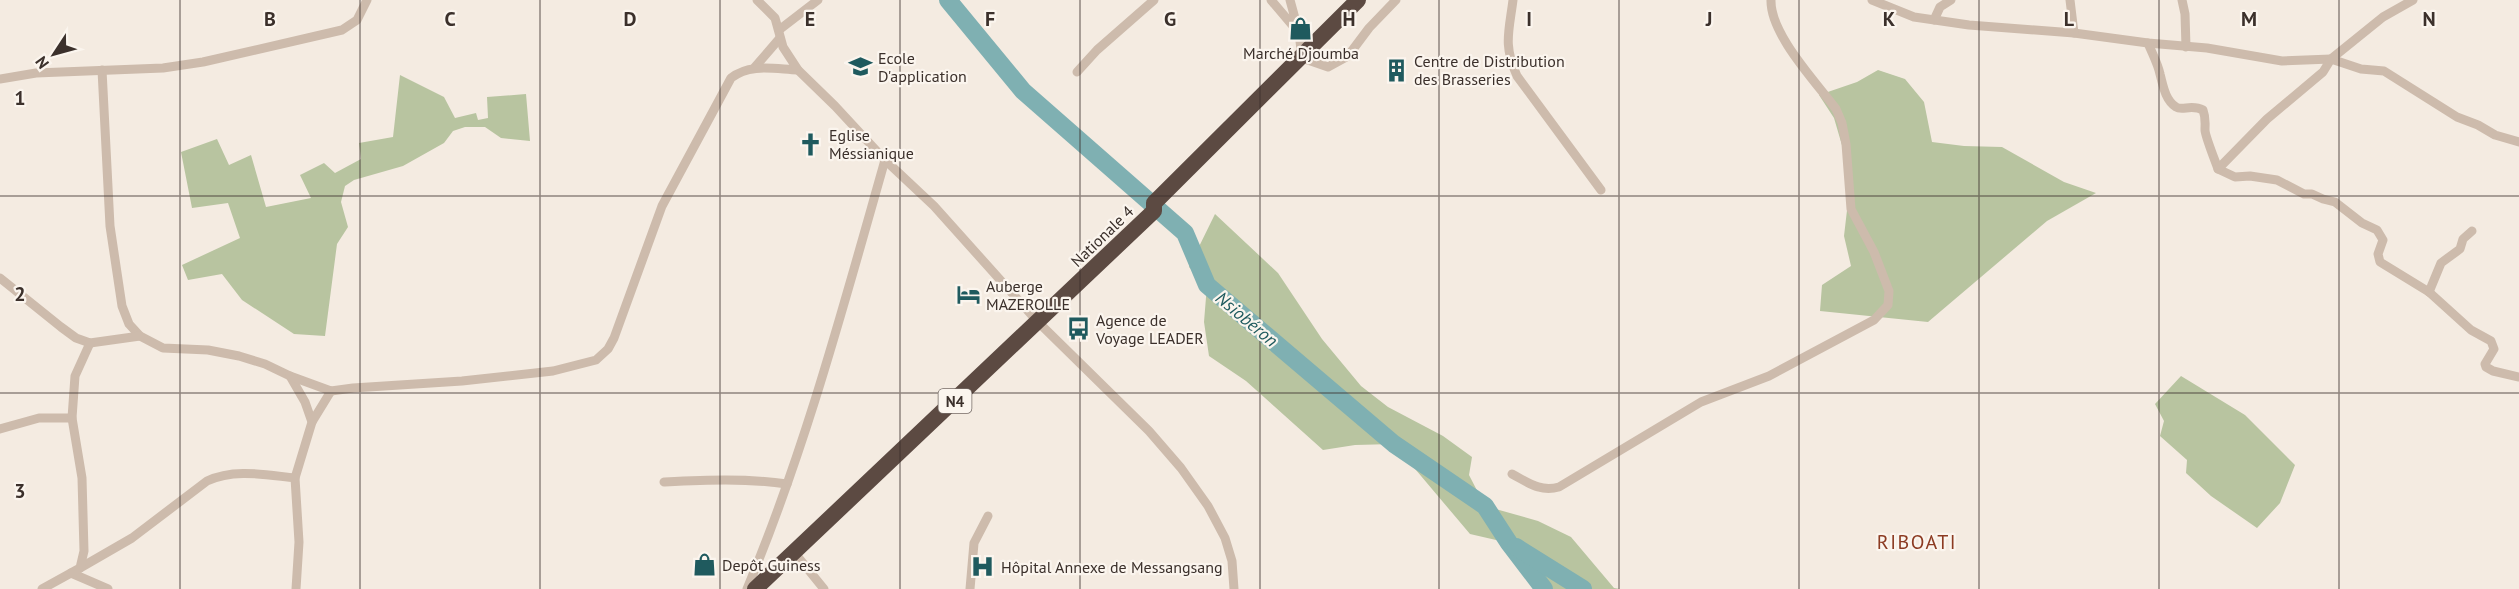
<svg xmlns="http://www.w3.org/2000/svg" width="2519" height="589" font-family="'PT Sans',sans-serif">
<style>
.green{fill:#b8c4a0}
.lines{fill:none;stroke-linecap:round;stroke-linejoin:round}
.river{stroke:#7fb0b2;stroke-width:18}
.street{stroke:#cdbbac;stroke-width:9}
.highway{stroke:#5c4a42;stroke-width:16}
.grid{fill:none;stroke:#3b302b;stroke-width:1.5;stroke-opacity:0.55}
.labels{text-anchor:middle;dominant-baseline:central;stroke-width:4.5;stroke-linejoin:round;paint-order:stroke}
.shield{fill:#fbf5ee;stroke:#756b66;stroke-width:1.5}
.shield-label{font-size:15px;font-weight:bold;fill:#3b302b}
.poi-label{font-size:16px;fill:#3b302b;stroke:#fbf5ee;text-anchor:start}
.street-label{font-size:16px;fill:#3b302b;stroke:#fbf5ee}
.water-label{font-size:18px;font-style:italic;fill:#1f5a5e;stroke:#fbf5ee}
.quarter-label{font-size:20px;letter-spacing:1.5px;fill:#8c3b22;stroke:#fbf5ee}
.grid-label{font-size:20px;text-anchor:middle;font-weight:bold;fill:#3b302b;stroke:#fbf5ee;stroke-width:4.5;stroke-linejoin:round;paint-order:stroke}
</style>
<rect width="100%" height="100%" fill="#f4ebe1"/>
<g class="green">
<path d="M1878,70l27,9 19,23 8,40 32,4 38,1 62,35 32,11 -49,28 -119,101 -108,-11 2,-26 29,-19 -7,-30 7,-60 -17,-58 -15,-23 38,-13z"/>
<path d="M400,75l44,22 11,21 21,-5 2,7 10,-2 -1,-21 39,-3 4,47 -29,-3 -16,-11h-20l-12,4 -9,12 -41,23 -49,14 -9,6 -4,16 7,25 -11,17 -12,92 -31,-2 -52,-34 -20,-26 -34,6 -6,-15 58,-27 -12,-35 -36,5 -11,-56 36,-13 12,26 22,-10 15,52 45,-9 -11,-23 24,-12 11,10 26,-14 -2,-16 34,-6z"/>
<path d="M1215,214l63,59 44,66 39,47 27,21 55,29 29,21 -3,18 16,31 53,15 33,16 43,51 6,1h-73l-8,-6 -30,-40 -39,-9 -76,-90 -39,1 -32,5 -77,-69 -37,-25 -5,-34 3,-37 -18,-18z"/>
<path d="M2181,376l64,39 50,50 -15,38 -23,25 -46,-32 -25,-23 1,-13 -27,-24 4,-15 -9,-17z"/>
</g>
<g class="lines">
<g class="river">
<path d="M948,0l75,91 162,142 22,52 187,159 91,62 24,37 35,46"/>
<path d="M1516,547l67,42"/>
</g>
<g class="street">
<path d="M1271,0l28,33 -9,-33"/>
<path d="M1513,0c-4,32 -10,45 4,76l84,114"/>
<path d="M1872,0l42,17 55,8 105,8 74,10 59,5 75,13 49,-2 30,10 23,2 73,46 21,8 17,10 24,7"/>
<path d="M2070,0l4,33"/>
<path d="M2182,0l3,14 1,33"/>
<path d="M1934,20l6,-13 11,-7"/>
<path d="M779,30l39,-30"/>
<path d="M1299,33l3,25 26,9 20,-11 21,-28 27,-28"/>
<path d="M2148,43c4,10 10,21 12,31 3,11 5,26 16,33 6,4 16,-3 27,3 3,8 2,12 2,20 0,6 11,33 13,39l17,8 15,-1 27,4 27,14h8l11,5 12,3 27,21 15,7 6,10 -5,14 2,8 49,30 42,38 20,11 3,8 -9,15 1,3 7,4 26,6"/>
<path d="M755,67l25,-29"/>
<path d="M102,70l8,156 12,80 7,18 11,12 23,12 45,2 31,6 26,8 25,12 15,26 7,20 -17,56 4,64 -3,47"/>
<path d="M1077,72l20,-22 57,-50"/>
<path d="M0,79l36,-6 127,-5 40,-6 139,-32 15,-10 10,-20"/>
<path d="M885,160l49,46 103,115 112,110 32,37 27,38 17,32 7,23 2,28"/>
<path d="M2218,169l49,-50 56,-47 8,-13 52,-42 30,-17"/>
<path d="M0,278l61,49 15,11 14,5 50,-7"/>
<path d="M2429,292l12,-29 19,-14 3,-10 9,-8"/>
<path d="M290,376l41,15 22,-3 109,-7 91,-10 43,-11 12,-11 6,-11 48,-132 69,-128c19,-15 43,-9 67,-8"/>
<path d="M312,422l19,-31"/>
<path d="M0,429l39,-11h33"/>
<path d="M1512,474c17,9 28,18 47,13l142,-85 68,-26 105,-56 14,-15 1,-14 -15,-39 -23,-43 -5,-65 -4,-21 -6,-14c-21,-28 -66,-75 -65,-109"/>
<path d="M664,482c41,-2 81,-4 123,2"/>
<path d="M794,552l30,37"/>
<path d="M80,568l52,-30 75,-57c27,-13 59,-6 88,-3"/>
<path d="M71,573l37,16"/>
<path d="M42,589l38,-21 4,-17 -2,-73 -10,-60 3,-42 15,-33"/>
<path d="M747,589c58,-139 97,-285 138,-429l-50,-54 -37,-36 -15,-23 -8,-29 -18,-18"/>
<path d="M970,589l4,-46 14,-27"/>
</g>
<path class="highway" d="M755,589l399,-378v-8l204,-203"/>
</g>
<path class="grid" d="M180,0v589M360,0v589M540,0v589M720,0v589M900,0v589M1080,0v589M1260,0v589M1439,0v589M1619,0v589M1799,0v589M1979,0v589M2159,0v589M2339,0v589M0,196h2519M0,393h2519"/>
<defs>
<symbol id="shop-bare" viewBox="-9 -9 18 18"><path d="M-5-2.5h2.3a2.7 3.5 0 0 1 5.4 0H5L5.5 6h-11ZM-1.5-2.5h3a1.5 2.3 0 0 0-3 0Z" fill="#1f5a5e" stroke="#fbf5ee" stroke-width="2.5" paint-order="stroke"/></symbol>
<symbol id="school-bare" viewBox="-9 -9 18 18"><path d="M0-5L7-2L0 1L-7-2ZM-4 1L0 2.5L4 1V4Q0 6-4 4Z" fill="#1f5a5e" stroke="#fbf5ee" stroke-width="2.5" paint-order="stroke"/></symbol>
<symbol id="building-bare" viewBox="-9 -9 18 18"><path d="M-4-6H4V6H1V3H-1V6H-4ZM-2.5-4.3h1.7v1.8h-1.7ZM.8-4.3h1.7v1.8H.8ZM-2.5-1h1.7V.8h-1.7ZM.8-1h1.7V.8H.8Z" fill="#1f5a5e" stroke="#fbf5ee" stroke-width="2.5" paint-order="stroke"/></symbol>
<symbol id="church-bare" viewBox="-9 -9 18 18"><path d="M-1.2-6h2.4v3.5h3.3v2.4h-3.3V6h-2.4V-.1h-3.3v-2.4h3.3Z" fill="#1f5a5e" stroke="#fbf5ee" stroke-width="2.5" paint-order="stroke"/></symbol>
<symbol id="hotel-bare" viewBox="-9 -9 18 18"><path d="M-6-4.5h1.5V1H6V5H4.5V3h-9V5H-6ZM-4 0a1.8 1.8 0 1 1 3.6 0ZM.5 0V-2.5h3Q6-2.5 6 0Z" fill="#1f5a5e" stroke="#fbf5ee" stroke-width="2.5" paint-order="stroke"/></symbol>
<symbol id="bus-bare" viewBox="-9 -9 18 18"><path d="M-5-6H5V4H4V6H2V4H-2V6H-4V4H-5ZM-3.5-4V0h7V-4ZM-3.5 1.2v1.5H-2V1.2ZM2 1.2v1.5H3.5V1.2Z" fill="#1f5a5e" stroke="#fbf5ee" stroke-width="2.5" paint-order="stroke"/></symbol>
<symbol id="hospital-bare" viewBox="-9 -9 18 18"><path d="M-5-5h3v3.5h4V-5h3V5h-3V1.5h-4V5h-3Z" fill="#1f5a5e" stroke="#fbf5ee" stroke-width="2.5" paint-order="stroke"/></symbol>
</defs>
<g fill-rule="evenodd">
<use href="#shop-bare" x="1284" y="12" width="33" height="33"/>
<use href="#school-bare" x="844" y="50" width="33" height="33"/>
<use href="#building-bare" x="1380" y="54" width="33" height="33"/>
<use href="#church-bare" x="794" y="128" width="33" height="33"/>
<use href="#hotel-bare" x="952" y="278" width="33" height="33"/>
<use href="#bus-bare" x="1062" y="312" width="33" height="33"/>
<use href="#shop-bare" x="688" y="548" width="33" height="33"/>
<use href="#hospital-bare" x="966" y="550" width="33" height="33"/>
</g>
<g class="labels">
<rect class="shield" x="938.5" y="389" width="33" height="24" rx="4.5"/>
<g class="shield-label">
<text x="955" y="401">N4</text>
</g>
<g class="poi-label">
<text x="1301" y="53" text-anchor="middle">Marché Djoumba</text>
<text x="878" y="58">Ecole<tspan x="878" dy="18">D'application</tspan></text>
<text x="1414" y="61">Centre de Distribution<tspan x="1414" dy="18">des Brasseries</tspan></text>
<text x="829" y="135">Eglise<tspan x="829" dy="18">Méssianique</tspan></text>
<text x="986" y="286">Auberge<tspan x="986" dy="18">MAZEROLLE</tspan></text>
<text x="1096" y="320">Agence de<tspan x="1096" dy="18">Voyage LEADER</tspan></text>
<text x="722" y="565">Depôt Guiness</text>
<text x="1001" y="567">Hôpital Annexe de Messangsang</text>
</g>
<g class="street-label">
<text transform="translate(1102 236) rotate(-44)">Nationale 4</text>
</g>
<g class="water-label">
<text transform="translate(1247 319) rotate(40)">Nsiobéron</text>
</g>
<g class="quarter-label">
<text x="1917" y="542">RIBOATI</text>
</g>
</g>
<g class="grid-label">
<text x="270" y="26">B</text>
<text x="450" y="26">C</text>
<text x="630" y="26">D</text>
<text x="810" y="26">E</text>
<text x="990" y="26">F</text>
<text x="1170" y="26">G</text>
<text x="1349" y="26">H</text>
<text x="1529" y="26">I</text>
<text x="1709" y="26">J</text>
<text x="1889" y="26">K</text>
<text x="2069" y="26">L</text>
<text x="2249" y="26">M</text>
<text x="2429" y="26">N</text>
<text x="20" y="105">1</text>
<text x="20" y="301">2</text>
<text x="20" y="498">3</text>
</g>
<g transform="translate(54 54) rotate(234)" stroke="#fbf5ee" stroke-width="4.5" paint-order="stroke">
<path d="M0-4.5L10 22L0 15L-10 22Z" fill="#3b302b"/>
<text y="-9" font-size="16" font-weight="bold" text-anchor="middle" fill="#3b302b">N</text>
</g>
</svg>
